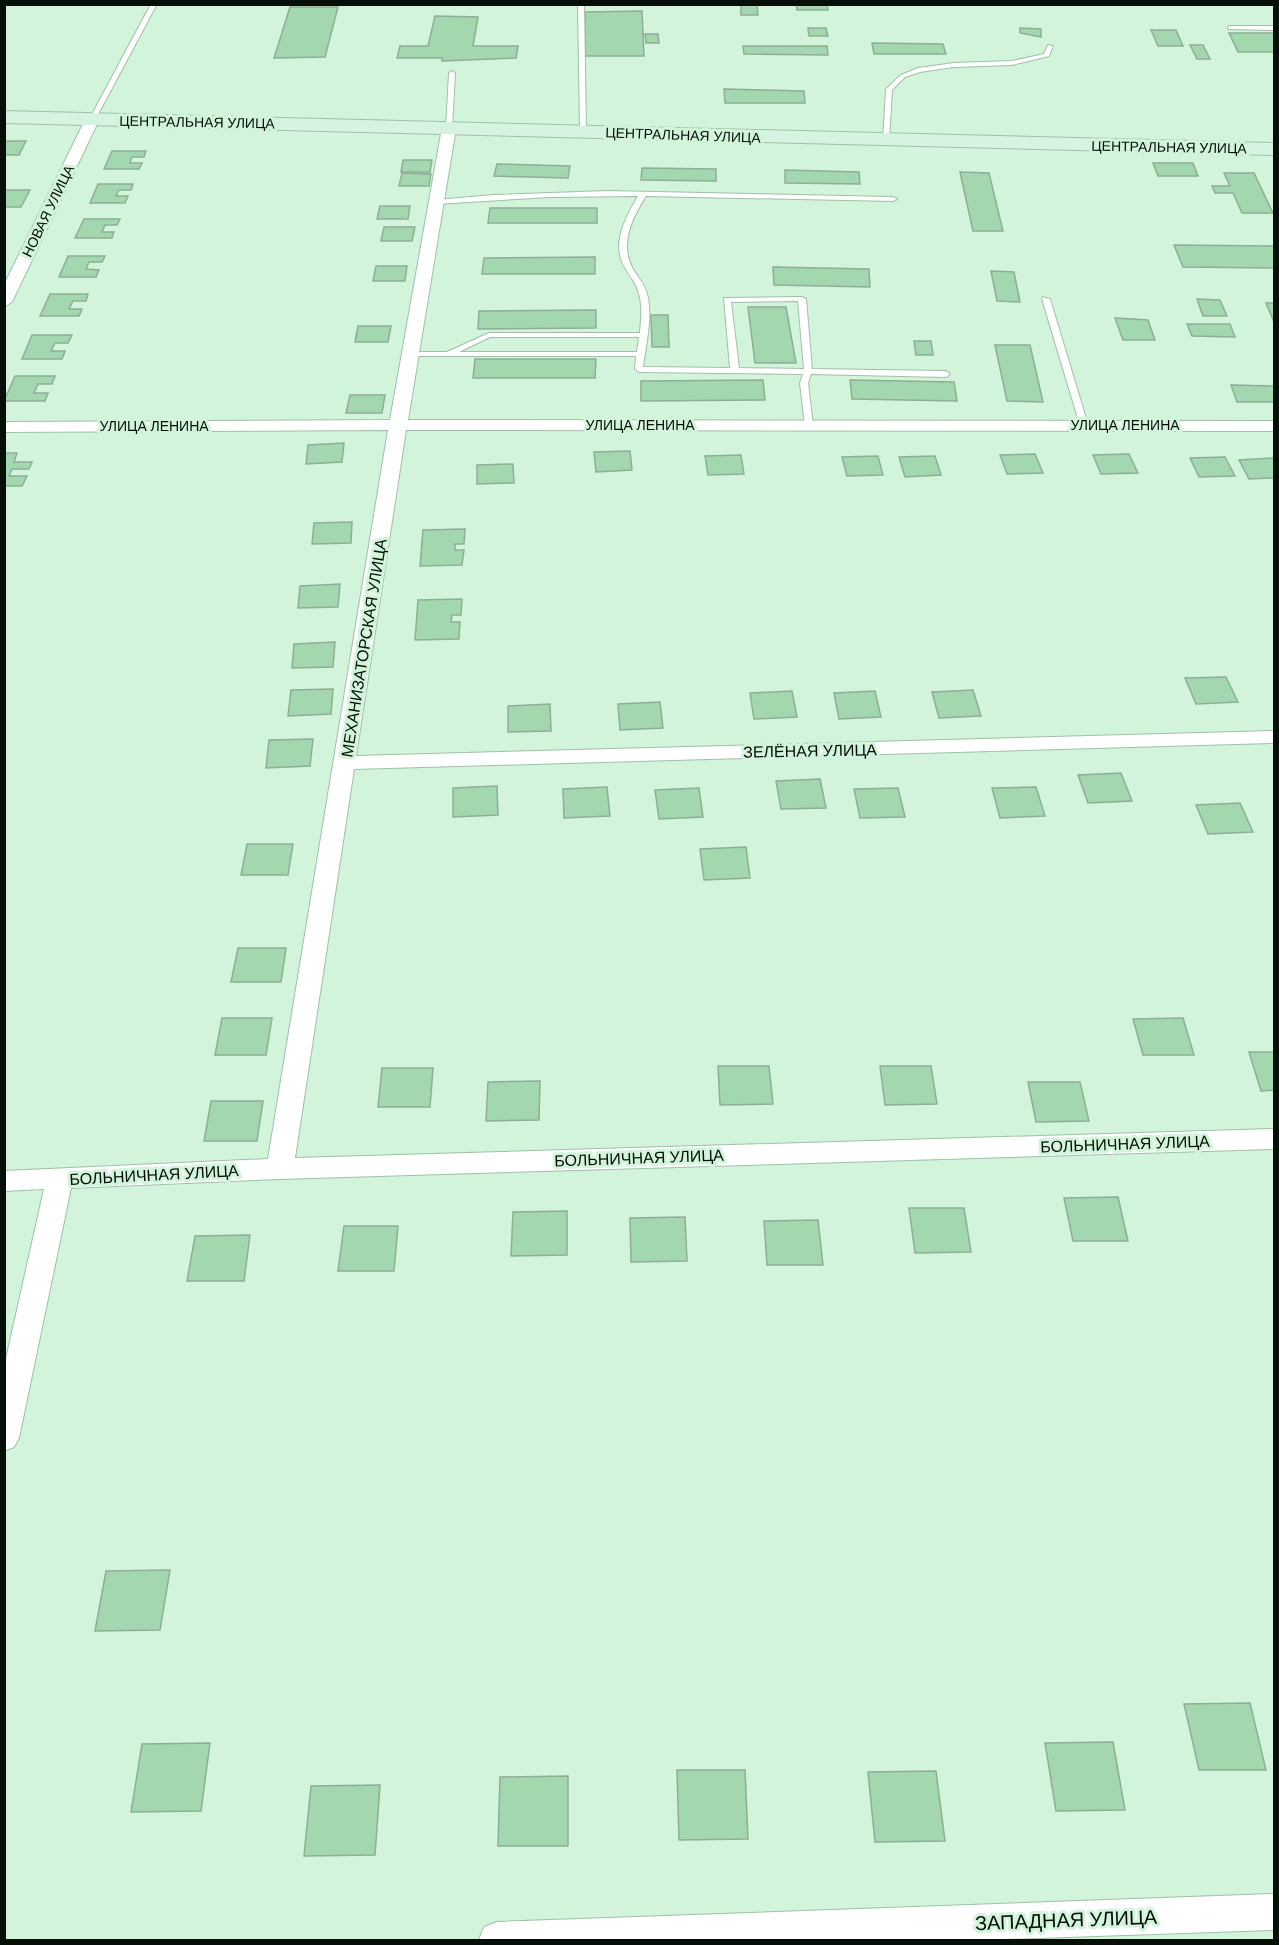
<svg xmlns="http://www.w3.org/2000/svg" width="1279" height="1945" font-family="'DM Sans',sans-serif">
<style>
.building{fill:#a2d7af;stroke:#8eae95;stroke-width:1.5}
.lines{fill:none;stroke-linecap:round;stroke-linejoin:round}
.lane-casing{stroke:#a0c0a7;stroke-width:2}
.street-casing{stroke:#a0c0a7;stroke-width:2}
.secondary-casing{stroke:#a0c0a7;stroke-width:2}
.lane{fill:#fff;fill-rule:evenodd}
.street{fill:#fff;fill-rule:evenodd}
.secondary{fill:#d5f3de;fill-rule:evenodd}
.labels{text-anchor:middle;dominant-baseline:central;stroke-width:6;stroke-linejoin:round;paint-order:stroke}
.far-street-label{font-size:14px;fill:#050f07;stroke:#d2f4da}
.street-label{font-size:16px;fill:#050f07;stroke:#d2f4da}
.near-street-label{font-size:20px;fill:#050f07;stroke:#d2f4da}
</style>
<rect width="100%" height="100%" fill="#d2f4da"/>
<g class="building">
<path d="M796,4h31l1,6h-31z"/>
<path d="M741,5h16l1,10h-17z"/>
<path d="M290,7h48l-13,50 -51,1z"/>
<path d="M642,11l2,45h-59v-44z"/>
<path d="M435,16l43,1 -5,29h45l-2,12 -74,3v-3h-45l3,-12h28z"/>
<path d="M808,28h18l2,8h-19z"/>
<path d="M1020,28l21,1v8l-21,-4z"/>
<path d="M1151,30h25l7,16h-25z"/>
<path d="M1229,33h45v19h-36z"/>
<path d="M645,34h13l1,9h-13z"/>
<path d="M872,43l71,1 3,10h-72z"/>
<path d="M1190,45h13l7,14h-13z"/>
<path d="M743,46h84l1,9 -84,-1z"/>
<path d="M724,89l80,2 1,12h-80z"/>
<path d="M4,141h22l-7,14h-15z"/>
<path d="M112,151h34l-2,6h-12l-2,6h12l-3,6h-35z"/>
<path d="M403,160h29l-2,12h-29z"/>
<path d="M1153,163h40l5,13h-40z"/>
<path d="M497,164l73,2 -2,12 -74,-2z"/>
<path d="M642,168l74,1v12l-75,-1z"/>
<path d="M785,170l74,2 1,12 -75,-1z"/>
<path d="M960,172l29,1 14,58h-30z"/>
<path d="M402,173l29,1 -2,12h-30z"/>
<path d="M1224,173h30l19,40h-31l-9,-20h-18l-3,-7h18z"/>
<path d="M98,184h35l-2,6h-12l-3,6h12l-3,7h-35z"/>
<path d="M4,190h26l-9,17h-17z"/>
<path d="M380,206h30l-2,13h-31z"/>
<path d="M490,208h107v15h-109z"/>
<path d="M84,219h36l-3,6h-12l-3,7h12l-2,6h-37z"/>
<path d="M384,227h31l-3,14h-31z"/>
<path d="M1174,245l100,1v22l-91,-1z"/>
<path d="M68,256h37l-3,6h-13l-3,7 13,1 -3,7h-37z"/>
<path d="M595,257v17h-113l2,-16z"/>
<path d="M376,266h31l-2,15h-32z"/>
<path d="M773,267l96,2 1,18 -96,-2z"/>
<path d="M991,271l23,1 6,30 -23,-1z"/>
<path d="M50,294h38l-2,7h-13l-4,8h13l-3,7h-39z"/>
<path d="M1197,299l23,1 7,16h-24z"/>
<path d="M1266,303h8v19z"/>
<path d="M748,307h38l10,56h-41z"/>
<path d="M596,310v18l-118,1 1,-18z"/>
<path d="M651,315h17l1,32h-17z"/>
<path d="M1115,318l33,2 7,20h-32z"/>
<path d="M1187,324h43l5,13 -43,-1z"/>
<path d="M358,326h33l-3,16h-33z"/>
<path d="M32,335h40l-4,8h-13l-4,8h14l-3,8h-40z"/>
<path d="M914,341h17l2,14h-17z"/>
<path d="M995,345h35l13,57 -36,-1z"/>
<path d="M475,359h121l-1,19h-122z"/>
<path d="M15,376h40l-3,8h-14l-4,9h14l-3,8h-41z"/>
<path d="M763,380l2,20 -124,1v-20z"/>
<path d="M850,380l104,2 3,19 -105,-2z"/>
<path d="M1231,385l43,1v16h-37z"/>
<path d="M350,395h35l-3,18h-36z"/>
<path d="M344,443l-2,19 -36,2 2,-19z"/>
<path d="M630,451l2,19 -36,2 -2,-20z"/>
<path d="M4,453h13l-3,9h18l-3,7h-17l-3,7h18l-5,10h-18z"/>
<path d="M1035,454l8,19 -36,1 -7,-19z"/>
<path d="M1129,454l9,19 -37,1 -8,-19z"/>
<path d="M741,455l3,19 -36,1 -3,-19z"/>
<path d="M878,456l5,19 -36,1 -5,-19z"/>
<path d="M935,456l6,19 -36,2 -6,-20z"/>
<path d="M1225,457l10,19 -36,1 -9,-19z"/>
<path d="M1274,458v20l-25,1 -10,-19z"/>
<path d="M513,464l1,19 -37,1v-19z"/>
<path d="M352,522l-1,21 -39,1 2,-21z"/>
<path d="M465,529l-1,15h-9v6h9l-2,15 -42,1 3,-36z"/>
<path d="M340,584l-2,23 -40,1 2,-22z"/>
<path d="M462,599l-1,16h-9l-1,7h9l-1,17 -44,1 3,-40z"/>
<path d="M335,642l-2,25 -41,1 2,-24z"/>
<path d="M1226,677l12,25 -42,2 -11,-26z"/>
<path d="M333,689l-2,25 -43,2 3,-26z"/>
<path d="M973,690l8,26 -42,2 -7,-26z"/>
<path d="M792,691l5,26 -43,2 -4,-26z"/>
<path d="M875,691l6,26 -42,2 -5,-26z"/>
<path d="M660,702l3,26 -43,2 -2,-26z"/>
<path d="M550,704l1,27 -43,1v-26z"/>
<path d="M313,739l-3,27 -44,2 3,-28z"/>
<path d="M1121,773l11,28 -44,2 -10,-28z"/>
<path d="M820,779l6,29 -45,1 -5,-28z"/>
<path d="M497,786l1,29 -45,2v-29z"/>
<path d="M607,787l3,29 -46,2 -1,-29z"/>
<path d="M1036,787l9,29 -45,2 -8,-30z"/>
<path d="M699,788l4,29 -44,2 -4,-29z"/>
<path d="M898,788l7,29 -45,1 -6,-29z"/>
<path d="M1240,803l13,29 -45,2 -12,-29z"/>
<path d="M247,844h46l-5,31h-47z"/>
<path d="M746,847l4,31 -46,2 -4,-31z"/>
<path d="M238,948h48l-5,34h-50z"/>
<path d="M222,1018h50l-6,37h-51z"/>
<path d="M1183,1018l11,37h-51l-10,-36z"/>
<path d="M1249,1052h25v38l-13,1z"/>
<path d="M718,1066h51l4,38 -53,1z"/>
<path d="M880,1066h51l6,38 -52,1z"/>
<path d="M382,1068h51l-3,39h-52z"/>
<path d="M540,1081l-1,39 -53,1 2,-39z"/>
<path d="M1028,1082h52l9,39 -53,1z"/>
<path d="M211,1101h52l-6,40h-53z"/>
<path d="M1118,1197l10,44h-55l-9,-43z"/>
<path d="M909,1208h55l7,44 -56,1z"/>
<path d="M567,1211v44l-56,1 2,-44z"/>
<path d="M685,1217l2,44 -56,1 -1,-44z"/>
<path d="M818,1220l5,45h-56l-3,-44z"/>
<path d="M344,1226h54l-4,45h-56z"/>
<path d="M250,1235l-6,46h-57l8,-45z"/>
<path d="M170,1570l-10,60 -65,1 11,-60z"/>
<path d="M1250,1703l16,67h-67l-15,-66z"/>
<path d="M1113,1742l12,68 -69,1 -11,-68z"/>
<path d="M210,1743l-9,68 -70,1 11,-68z"/>
<path d="M677,1770h68l3,69 -69,1z"/>
<path d="M936,1771l9,70 -70,1 -7,-70z"/>
<path d="M568,1776v70h-70l2,-69z"/>
<path d="M380,1785l-5,70 -71,1 7,-70z"/>
</g>
<g class="lines">
<defs>
<g id="lane">
<path d="M151,4h6l-62,116 -5,1 -1,-1z"/>
<path d="M578,4h6l2,128 -3,2 -3,-2z"/>
<path d="M1230,26h44v4l-46,-1v-2z"/>
<path d="M1048,45l5,1 -4,10 -37,9 -58,2 -34,5 -15,5 -13,13 -3,50 -3,2 -3,-2 3,-51 15,-14 17,-7 36,-5 58,-2 32,-7z"/>
<path d="M452,71l3,2 -3,55 -3,2 -3,-2 3,-55z"/>
<path d="M607,191l286,6 4,2 -4,2 -247,-5c-14,22 -27,48 -13,73 6,10 13,17 15,29 4,22 -2,46 -5,69l87,1 -6,-70 78,-1 4,2 6,70 134,2 4,3 -4,3 -135,-3 -3,9 5,43 -4,3 -4,-3 -5,-43 3,-9 -164,-2 -4,-3 1,-13h-228v-4h39l42,-19h151c1,-14 3,-29 -2,-42 -3,-11 -12,-19 -16,-29 -9,-23 5,-47 16,-66l-88,1 -114,7 -4,-2 4,-2 57,-5zM798,301l6,68 -65,-1 -8,-66zM490,337h149l-2,15h-178z"/>
<path d="M1043,297l7,2 38,126 -1,2 -7,-2 -38,-126z"/>
</g>
<g id="street">
<path d="M92,116l7,4 -87,182 -8,5v-22l81,-165z"/>
<path d="M449,124l7,4 -48,292 866,1v10l-868,-1 -50,326 918,-25v12l-920,26 -59,389 979,-29v20l-994,30 -209,9 -52,250 -5,9 -10,4v-83l40,-179 -40,2v-20l264,-12 120,-729 -384,2v-10l386,-2 52,-292z"/>
<path d="M1274,1894v36l-299,10h-496l5,-13 13,-5z"/>
</g>
<path id="secondary" d="M4,111l1270,32v12l-1270,-32z"/>
</defs>
<use href="#lane" class="lane-casing"/>
<use href="#street" class="street-casing"/>
<use href="#secondary" class="secondary-casing"/>
<use href="#lane" class="lane"/>
<use href="#street" class="street"/>
<use href="#secondary" class="secondary"/>
</g>
<g class="labels">
<g class="far-street-label">
<text transform="translate(197 122) rotate(1)">ЦЕНТРАЛЬНАЯ УЛИЦА</text>
<text transform="translate(683 135) rotate(2)">ЦЕНТРАЛЬНАЯ УЛИЦА</text>
<text transform="translate(1169 147) rotate(1)">ЦЕНТРАЛЬНАЯ УЛИЦА</text>
<text transform="translate(48 211) rotate(-64)">НОВАЯ УЛИЦА</text>
<text x="640" y="425">УЛИЦА ЛЕНИНА</text>
<text x="1125" y="425">УЛИЦА ЛЕНИНА</text>
<text x="154" y="426">УЛИЦА ЛЕНИНА</text>
</g>
<g class="street-label">
<text transform="translate(364 648) rotate(-81)">МЕХАНИЗАТОРСКАЯ УЛИЦА</text>
<text transform="translate(810 751) rotate(-1)">ЗЕЛЁНАЯ УЛИЦА</text>
<text transform="translate(1125 1144) rotate(-2)">БОЛЬНИЧНАЯ УЛИЦА</text>
<text transform="translate(639 1158) rotate(-2)">БОЛЬНИЧНАЯ УЛИЦА</text>
<text transform="translate(154 1175) rotate(-3)">БОЛЬНИЧНАЯ УЛИЦА</text>
</g>
<g class="near-street-label">
<text transform="translate(1066 1920) rotate(-2)">ЗАПАДНАЯ УЛИЦА</text>
</g>
</g>
<rect width="1279" height="1945" fill="none" stroke="#050f07" stroke-width="12"/>
</svg>
